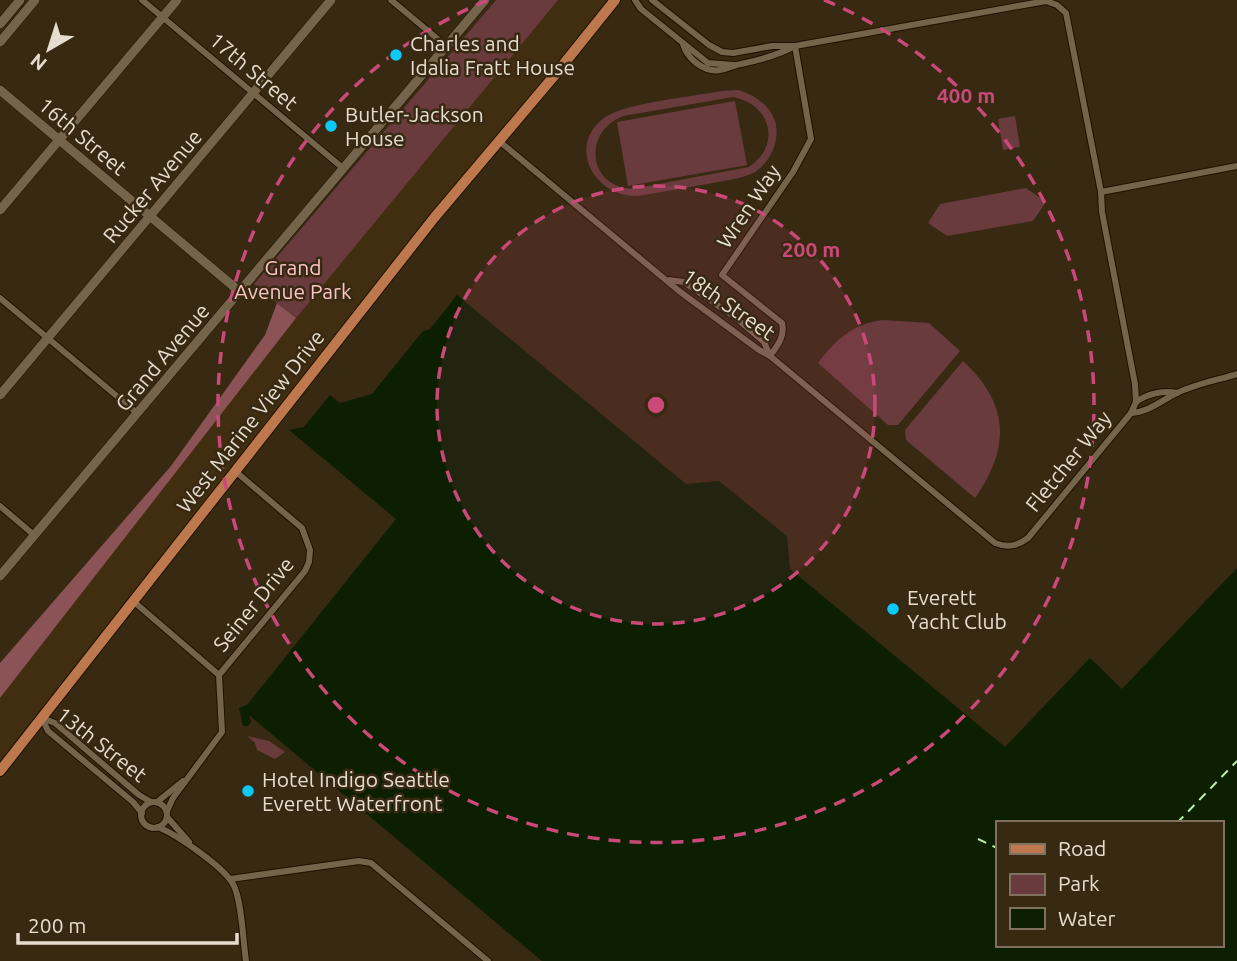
<svg xmlns="http://www.w3.org/2000/svg" width="1237" height="961" font-family="Ubuntu,sans-serif">
<style>
.built{fill:#412e10}
.green{fill:#6a3b3d;fill-rule:evenodd}
.forest{fill:#8b5355}
.water{fill:#0c1f01;fill-rule:evenodd}
.lines{fill:none;stroke-linecap:round;stroke-linejoin:round}
.ferry{stroke:#beeca5;stroke-width:2;stroke-dasharray:9 7;stroke-linecap:butt}
.street-casing{stroke:#1f1100;stroke-width:8}
.secondary-casing{stroke:#1f1100;stroke-width:10}
.primary-casing{stroke:#1f1100;stroke-width:12}
.street{stroke:#75644c;stroke-width:6}
.secondary{stroke:#75644c;stroke-width:9}
.primary{stroke:#be784e;stroke-width:10}
.ring{fill:none;stroke:#cb4978;stroke-width:3.5;stroke-dasharray:12 9}
.poi-dot{fill:#0bcafa;stroke:#382912;stroke-width:2.5}
.labels{text-anchor:middle;dominant-baseline:central;stroke-width:5;stroke-linejoin:round;paint-order:stroke}
.poi-label{font-size:21px;fill:#e6ddcf;stroke:#382912;text-anchor:start}
.street-label{font-size:21px;fill:#e6ddcf;stroke:#382912}
.park-label{font-size:21px;fill:#fcc5c5;stroke:#382912}
.centre{fill:#cb4978;stroke:#382912;stroke-width:3.5}
.ring-label{font-size:21px;text-anchor:middle;font-weight:bold;fill:#cb4978;stroke:#382912;stroke-width:5;stroke-linejoin:round;paint-order:stroke}
</style>
<rect width="100%" height="100%" fill="#382912"/>
<path class="built" d="M557,0h54l-611,771v-73l456,-586z"/>
<g class="green">
<path d="M496,0h62l-262,318 -42,-34z"/>
<path d="M738,90c17,5 34,16 38,35 3,18 -6,37 -21,47 -13,7 -28,8 -42,11 -25,4 -50,9 -75,13 -47,1 -72,-54 -31,-80 21,-13 88,-20 115,-25zM733,97c38,7 49,48 16,70l-117,22c-45,-3 -49,-57 -9,-73z"/>
<path d="M735,101l12,64 -119,21 -11,-64z"/>
<path d="M1015,116l5,31 -17,3 -5,-31z"/>
<path d="M1026,188l20,14 -13,19 -86,15 -19,-13 12,-19z"/>
<path d="M882,320l47,3 31,28 -62,74h-10l-70,-62c17,-23 35,-39 64,-43z"/>
<path d="M963,361c46,43 48,85 12,137l-69,-58 -1,-10z"/>
<path d="M247,736l22,5 16,11 -10,7 -18,-9 -2,-7z"/>
</g>
<path class="forest" d="M277,303l19,15 -296,380v-35l171,-197 94,-131z"/>
<path class="water" d="M457,295l229,189 33,-3 68,55 3,33 215,178 85,-89 32,31 115,-121v393h-695l-293,-246 2,7 -3,4h-5l-4,-18 8,-3 149,-186 -107,-89 15,-3 26,-32 10,8 32,-9 51,-63 7,-2zM997,823h224v122h-224z"/>
<g class="lines">
<g class="ferry">
<path d="M1177,823l60,-62"/>
<path d="M978,839l19,9"/>
</g>
<defs>
<g id="street">
<path d="M142,0l202,169"/>
<path d="M391,0l55,46"/>
<path d="M635,0l6,9 67,54 26,2"/>
<path d="M683,44c4,15 22,29 37,26 8,-1 14,-5 21,-6 19,-4 35,-8 52,-17"/>
<path d="M499,141l180,150 80,59 11,6 225,187c13,5 22,3 33,-5l103,-125 5,-11 -1,-18 -33,-172 -1,-20 -35,-179 -9,-8 -11,-4 -251,45h-23l-39,7 -11,-1 -13,-7 -57,-45"/>
<path d="M1101,192l136,-26"/>
<path d="M669,280l15,2 52,36 28,24 6,14"/>
<path d="M0,298l137,115"/>
<path d="M770,356c8,-11 15,-20 12,-33l-60,-48 71,-103 18,-33 -16,-93"/>
<path d="M1136,402c11,-8 27,-12 41,-9"/>
<path d="M1131,413c18,-1 31,-13 46,-20 19,-9 41,-13 60,-19"/>
<path d="M0,506l34,29"/>
<path d="M133,601l86,74"/>
<path d="M42,718l6,13 85,71 9,11"/>
<path d="M42,718l13,5 84,72 12,7"/>
<path d="M157,802l26,-21"/>
<circle cx="154" cy="815" r="13"/>
<path d="M167,811l6,-13 49,-66 -3,-57 86,-104 4,-9 1,-12 -8,-22 -67,-57"/>
<path d="M167,817l22,25"/>
<path d="M158,827c19,8 68,41 76,59 8,17 9,55 12,75"/>
<path d="M230,879l129,-18 12,2 117,98"/>
</g>
<g id="secondary">
<path d="M0,24l20,-24"/>
<path d="M0,42l35,-42"/>
<path d="M0,90l239,201"/>
<path d="M0,210l177,-210"/>
<path d="M0,395l331,-395"/>
<path d="M0,576l485,-576"/>
</g>
<path id="primary" d="M0,771l434,-553 120,-142 61,-76"/>
</defs>
<use href="#street" class="street-casing"/>
<use href="#secondary" class="secondary-casing"/>
<use href="#primary" class="primary-casing"/>
<use href="#street" class="street"/>
<use href="#secondary" class="secondary"/>
<use href="#primary" class="primary"/>
</g>
<circle cx="656" cy="405" r="219" fill="#cb4978" fill-opacity=".12"/>
<g class="ring">
<circle cx="656" cy="405" r="219"/>
<path d="M824 0A438 438 0 1 1 488 0"/>
</g>
<g class="poi-dot">
<circle cx="396" cy="55" r="7"/>
<circle cx="331" cy="126" r="7"/>
<circle cx="893" cy="609" r="7"/>
<circle cx="248" cy="791" r="7"/>
</g>
<g class="labels">
<g class="poi-label">
<text x="410" y="43">Charles and<tspan x="410" dy="24">Idalia Fratt House</tspan></text>
<text x="345" y="114">Butler-Jackson<tspan x="345" dy="24">House</tspan></text>
<text x="907" y="597">Everett<tspan x="907" dy="24">Yacht Club</tspan></text>
<text x="262" y="779">Hotel Indigo Seattle<tspan x="262" dy="24">Everett Waterfront</tspan></text>
</g>
<g class="street-label">
<text transform="translate(254 71) rotate(40)">17th Street</text>
<text transform="translate(83 136) rotate(40)">16th Street</text>
<text transform="translate(152 186) rotate(-50)">Rucker Avenue</text>
<text transform="translate(748 206) rotate(-56)">Wren Way</text>
<text transform="translate(729 304) rotate(35)">18th Street</text>
<text transform="translate(162 357) rotate(-50)">Grand Avenue</text>
<text transform="translate(250 421) rotate(-52)">West Marine View Drive</text>
<text transform="translate(1068 461) rotate(-51)">Fletcher Way</text>
<text transform="translate(253 604) rotate(-51)">Seiner Drive</text>
<text transform="translate(102 744) rotate(38)">13th Street</text>
</g>
<g class="park-label">
<text x="293" y="267">Grand<tspan x="293" dy="24">Avenue Park</tspan></text>
</g>
</g>
<circle cx="656" cy="405" r="10" class="centre"/>
<g class="ring-label">
<text x="966" y="103">400 m</text>
<text x="811" y="257">200 m</text>
</g>
<rect x="996" y="821" width="228" height="126" fill="#382912" stroke="#7e715e" stroke-width="2"/>
<rect x="1010" y="844" width="35" height="10" fill="#be784e" stroke="#7e715e" stroke-width="2"/>
<text x="1058" y="856" font-size="21" fill="#e6ddcf">Road</text>
<rect x="1010" y="874" width="35" height="21" fill="#6a3b3d" stroke="#7e715e" stroke-width="2"/>
<text x="1058" y="891" font-size="21" fill="#e6ddcf">Park</text>
<rect x="1010" y="908" width="35" height="21" fill="#0c1f01" stroke="#7e715e" stroke-width="2"/>
<text x="1058" y="926" font-size="21" fill="#e6ddcf">Water</text>
<g transform="translate(49 49) rotate(219)" stroke="#382912" stroke-width="5" paint-order="stroke">
<path d="M0-5L12 26L0 18L-12 26Z" fill="#e6ddcf"/>
<text y="-10" font-size="19" font-weight="bold" text-anchor="middle" fill="#e6ddcf">N</text>
</g>
<path d="M18 933v10h219v-10" fill="none" stroke="#e6ddcf" stroke-width="3.5"/>
<text x="28" y="933" font-size="21" fill="#e6ddcf" stroke="#382912" stroke-width="5" paint-order="stroke">200 m</text>
</svg>
